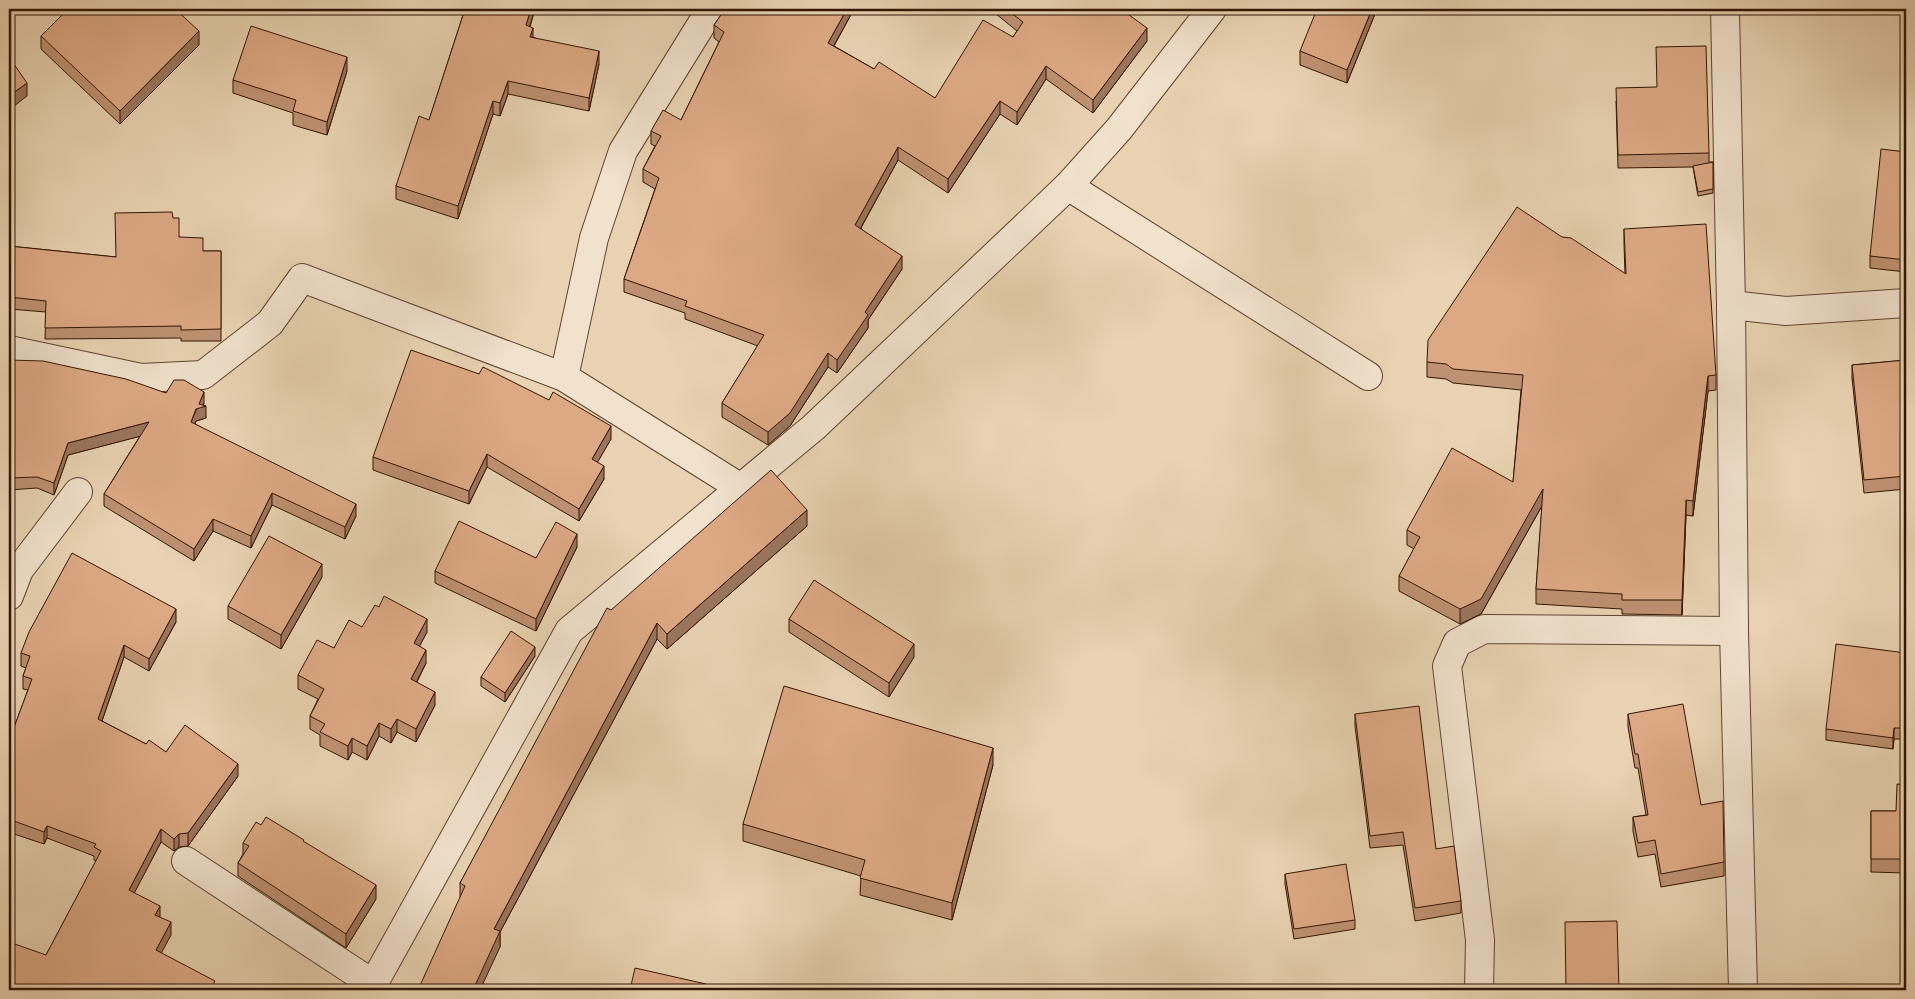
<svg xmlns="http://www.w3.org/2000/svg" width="1915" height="999" font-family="'Old Standard TT',serif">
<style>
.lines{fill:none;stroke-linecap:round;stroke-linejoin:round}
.minor-casing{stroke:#604430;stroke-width:30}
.minor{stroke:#f1e2cd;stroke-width:28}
.wall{fill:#be9172;stroke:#331504}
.shaded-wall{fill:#9b765d;stroke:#331504}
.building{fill:#dda985;stroke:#331504}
</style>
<rect width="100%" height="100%" fill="#e9d3b2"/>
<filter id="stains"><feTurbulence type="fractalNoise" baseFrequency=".004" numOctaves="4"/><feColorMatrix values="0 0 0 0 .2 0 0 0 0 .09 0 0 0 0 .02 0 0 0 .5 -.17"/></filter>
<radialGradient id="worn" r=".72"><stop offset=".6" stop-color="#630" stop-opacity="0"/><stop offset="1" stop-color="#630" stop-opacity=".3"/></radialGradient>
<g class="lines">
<defs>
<g id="minor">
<path d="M1725,9l6,296"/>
<path d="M1068,186l300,190"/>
<path d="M9,350l132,28 62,-3 67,-52 32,-45 262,99 177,111"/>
<path d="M564,377l30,-139 29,-87 88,-142"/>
<path d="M9,596l10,-26 59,-78"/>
<path d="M186,861l187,123"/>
<path d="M370,990l199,-359 245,-204 254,-241 51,-57 93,-120"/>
<path d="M1479,990l1,-50 -33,-274 10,-23 27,-14 250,2"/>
<path d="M1743,990l-9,-359 -3,-326 55,6 120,-8"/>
</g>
</defs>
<use href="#minor" class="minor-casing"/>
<use href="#minor" class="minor"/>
</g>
<g class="wall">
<path d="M465,9h70l-5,18 3,10 66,27 -10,47 -81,-17 -8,22 -7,-2 -35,105 -62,-20v-13l33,-66z"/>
<path d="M725,9h129l-20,37 40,23 61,29 78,-61 4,-6 -27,-22h131l26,32 -54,72 -47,-34 -29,46 -17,-11 -52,79 -50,-33 -37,68 41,41 -34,51v8l-31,45 -9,-6 -38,59 -22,19 -46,-28v-14l36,-57 -73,-27v-6l-61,-21v-13l31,-90 -12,-7v-13l12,-23 -4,-2v-13l30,-11 38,-78 -5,-4v-13z"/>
<path d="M1377,9l-30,74 -47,-18v-14z"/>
<path d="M87,13l112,32 -79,79 -79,-75v-13z"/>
<path d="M347,71l-20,64 -34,-10v-12l-60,-20v-13z"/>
<path d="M1616,101l93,52v9h4v31l-15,3 -5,-29 -75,1z"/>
<path d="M1906,152v120l-36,-4v-12z"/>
<path d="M173,218l6,19 24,14h18v90h-40v-3l-136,1 1,-27 -37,-3v-63l107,11z"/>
<path d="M1624,229l92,146v15l-8,1 -15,125 -7,-1 -4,100 -60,-1v-5l-86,-5v-15l6,-83 -61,108 -21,10 -61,-33v-15l15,-27 -7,-4v-15l106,-48 8,-92 -68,-7 -7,-4 -19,-2v-15l135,-125 63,37 -1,-30z"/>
<path d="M9,360l157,33 38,11 -1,1 3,13 -10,3 -1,3 161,92 -11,23 -73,-34 -21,43 -38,-17 -19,30 -90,-55v-12l36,-58 -72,19 -14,40 -17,-7 -28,2z"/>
<path d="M1906,360v129l-42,4 -12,-115v-13z"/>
<path d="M611,439l-14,23 7,17 -25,42 -92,-54 -18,37 -96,-34v-13z"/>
<path d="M807,526l-140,123 -10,-10 -157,293v15l-40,-50v-14l151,-273z"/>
<path d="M577,547l-41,84 -101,-48v-12l101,-13z"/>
<path d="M322,577l-41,72 -53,-30v-13z"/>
<path d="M789,619l125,38 -25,40 -100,-65z"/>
<path d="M176,622l-27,49 -25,-14 -22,64 44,23 20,8 72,24 -50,70 -9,1 -5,4 -13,-9 -27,51 26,24 11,18 -125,20 50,-94 -2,-1v-4l-47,-18 -3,6 -30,-10 -4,12h-1v-105l19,-51 -5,-1v-13l3,-8 -5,-2v-13z"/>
<path d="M362,627l65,5 -8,14 7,17 -9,19 18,23 -19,37 -19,-10 -6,11 -12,-7 -12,24 -15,-8 -4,8 -28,-14v-11l-10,-6v-13l8,-17 -20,-10v-14z"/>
<path d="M1906,653v86h-12l-1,10 -67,-9v-11z"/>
<path d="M535,656l-30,46 -24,-16v-9z"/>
<path d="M1355,714l81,135 25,52v12l-46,8 -12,-76 -33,3 -15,-122z"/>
<path d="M1628,714l73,91 23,57v14l-63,11 -6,-33 -17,3 -5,-26v-14l13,-2 -8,-47h-3l-7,-41z"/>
<path d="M993,765l-41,155 -92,-25 1,-19 -118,-35v-17z"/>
<path d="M1906,785v88l-35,-1v-61h25z"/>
<path d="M261,825l43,17 72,57 -30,49 -108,-72v-13l5,-9v-11z"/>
<path d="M1285,874l70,46v9l-61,10 -9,-55z"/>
</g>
<g class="shaded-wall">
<path d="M531,9h4l-9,29v-13z"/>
<path d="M847,9h7l-26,47v-13z"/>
<path d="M1372,9h5l-30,74v-13z"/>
<path d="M533,28v13l-3,-4z"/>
<path d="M1147,28v13l-54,72v-13z"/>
<path d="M199,31v14l-79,79v-13z"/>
<path d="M599,51v13l-10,47v-13z"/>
<path d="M347,57v14l-20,64v-13z"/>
<path d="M1046,66v13l-29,46v-13z"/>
<path d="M508,81v13l-8,22v-13z"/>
<path d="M27,83v13l-18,14v-14z"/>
<path d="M493,101v13l-35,105v-13z"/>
<path d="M1000,101v13l-52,79v-14z"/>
<path d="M898,147v13l-43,78v-13z"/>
<path d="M902,256v13l-34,51v8l-31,45v-13l28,-48z"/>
<path d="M828,353v14l-38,59 -22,19v-13z"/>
<path d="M1708,376v15l-15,125v-15z"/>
<path d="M204,392v12l-2,3 4,-1v12l-10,3 -5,12v-11z"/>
<path d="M149,422v12l-81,21 -14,40v-12l14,-40z"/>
<path d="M611,426v13l-19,33v-13z"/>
<path d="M487,454v13l-18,37v-13z"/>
<path d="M604,466v13l-25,42v-12z"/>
<path d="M1543,489v15l-62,110 -21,10v-15z"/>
<path d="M272,493v12l-21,43v-12z"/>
<path d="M1686,500v15l-4,100v-15z"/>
<path d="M356,504v12l-11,23v-12z"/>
<path d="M807,510v16l-140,123v-15z"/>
<path d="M213,519v12l-19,30v-12z"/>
<path d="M577,534v13l-41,84v-12z"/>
<path d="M322,564v13l-41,72v-14z"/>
<path d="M176,609v13l-27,49v-12z"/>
<path d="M427,619v13l-13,25v-14z"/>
<path d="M657,623v16l-157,293v15l-20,43h-7l21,-61z"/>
<path d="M914,644v13l-25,40v-14z"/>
<path d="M124,645v12l-26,75v-13z"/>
<path d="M535,647v9l-30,46v-9z"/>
<path d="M426,650v13l-15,30v-14z"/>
<path d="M435,692v13l-19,37v-13z"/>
<path d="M397,719v13l-6,11v-14z"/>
<path d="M379,723v13l-12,24v-14z"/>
<path d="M1894,728v11l-1,10v-11z"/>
<path d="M352,738v14l-4,8v-14z"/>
<path d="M993,748v17l-41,155v-17z"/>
<path d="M238,764v12l-50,70v-13z"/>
<path d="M14,821v13l-4,12v-13z"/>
<path d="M47,826v12l-3,6v-12z"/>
<path d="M161,829v13l-32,61v-13z"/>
<path d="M179,834v13l-5,4v-12z"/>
<path d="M376,885v14l-30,49v-14z"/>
<path d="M160,906v13l-5,-4z"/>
<path d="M171,922v13l-15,28v-13z"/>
</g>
<g class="building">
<path d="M68,9h14l5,4 5,-4h83l24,22 -79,80 -79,-75z"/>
<path d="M465,9h66l-5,16 7,3 -3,9 69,14 -10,47 -81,-17 -8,22 -7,-2 -35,105 -62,-20 23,-70 10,4z"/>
<path d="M725,9h122l-19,34 46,26 5,-7 56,36 48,-78 30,17 10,-15 -17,-13h115l26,19 -54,72 -47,-34 -29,46 -17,-11 -52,78 -50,-32 -43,78 47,31 -37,56 3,3 -31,45 -9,-7 -38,60 -22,19 -46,-29 42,-68 -79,-29 2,-5 -63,-22 35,-101 -16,-9 18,-33 -10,-5 12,-21 18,10 43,-88 -10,-7z"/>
<path d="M1317,9h55l-25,61 -47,-19z"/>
<path d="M251,26l96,31 -20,65 -34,-11 3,-11 -63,-20z"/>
<path d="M1706,46l3,107 -91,2 -2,-67 41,-1 -1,-40z"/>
<path d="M9,57l18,26 -18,13z"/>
<path d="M1881,149l25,3v108l-36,-4z"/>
<path d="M1713,162v27l-15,3 -5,-26z"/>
<path d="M1517,207l45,30 9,1 55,36 -2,-45 82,-5 10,151 -8,1 -15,125 -7,-1 -4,100h-60v-6l-86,-5 7,-100 -62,110 -21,10 -61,-33 21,-39 -13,-7 45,-82 61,34 10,-107 -70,-6 -7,-5 -19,-2 1,-22z"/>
<path d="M172,212l1,6h6v19l24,1v13h18v78l-40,1v-4l-136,2 1,-27 -37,-4v-51l107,11 -1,-44z"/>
<path d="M411,350l68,24 4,-7 66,33 4,-8 58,34 -19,33 12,7 -25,43 -92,-55 -18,37 -96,-34z"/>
<path d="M9,360l34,1 83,18 40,14 8,-13h10l20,12 -5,12 7,2 -10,3 -5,13 165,82 -11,23 -73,-34 -21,43 -38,-17 -19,30 -90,-55 45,-72 -81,21 -14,40 -17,-6 -28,1z"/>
<path d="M1906,360v116l-42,4 -12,-115z"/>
<path d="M771,470l36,40 -140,124 -10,-11 -163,306 6,2 -27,59h-55l47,-104 -5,-3 147,-275 4,2z"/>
<path d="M459,521l77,37 20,-36 21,12 -41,85 -101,-48z"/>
<path d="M269,536l53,28 -41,71 -53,-29z"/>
<path d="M72,553l104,56 -27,50 -25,-14 -26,74 48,25 3,-4 17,12 19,-27 53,39 -50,69 -9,1 -5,5 -13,-10 -32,61 31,16 -5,9 16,7 -15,28 59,31 -3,6 7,3h-210v-48l37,13 55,-104 -7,-4 2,-3 -49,-18 -3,6 -30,-11 -4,12h-1v-92l23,-62 -9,-3 7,-20 -9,-3 8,-21z"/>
<path d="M814,580l100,64 -25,39 -100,-64z"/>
<path d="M384,596l43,23 -13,24 12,7 -15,29 24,13 -19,37 -19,-10 -6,10 -12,-6 -12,23 -15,-8 -4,8 -28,-14 5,-8 -15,-8 14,-27 -26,-14 19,-35 17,8 15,-28 13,7 13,-22 4,2z"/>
<path d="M511,631l24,16 -30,46 -24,-16z"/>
<path d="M1836,644l70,9v75h-12l-1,10 -67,-9z"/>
<path d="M784,686l209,62 -41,155 -92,-25 5,-18 -122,-36z"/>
<path d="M1683,704l18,101 22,-4 1,61 -63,12 -6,-34 -17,3 -5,-26 15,-2 -10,-61h-3l-7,-40z"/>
<path d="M1419,706l17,143 18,-3 7,55 -46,7 -12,-76 -33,4 -15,-122z"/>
<path d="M1897,784l9,1v74h-35v-48h25z"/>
<path d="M266,817l38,23 -1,1 73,44 -30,49 -108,-71 11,-17 -6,-3 13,-21 5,3z"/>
<path d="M1346,864l9,56 -61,9 -9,-55z"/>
<path d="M1617,921l2,69h-53l-1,-68z"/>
<path d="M635,968l71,16 -1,6h-75z"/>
</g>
<rect width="1915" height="999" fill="none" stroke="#e9d3b2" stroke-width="30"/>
<rect x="10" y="10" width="1895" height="979" fill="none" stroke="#331504" stroke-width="2.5"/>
<rect x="15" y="15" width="1885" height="969" fill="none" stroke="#331504"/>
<rect width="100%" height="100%" filter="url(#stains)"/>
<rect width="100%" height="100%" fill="url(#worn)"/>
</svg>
